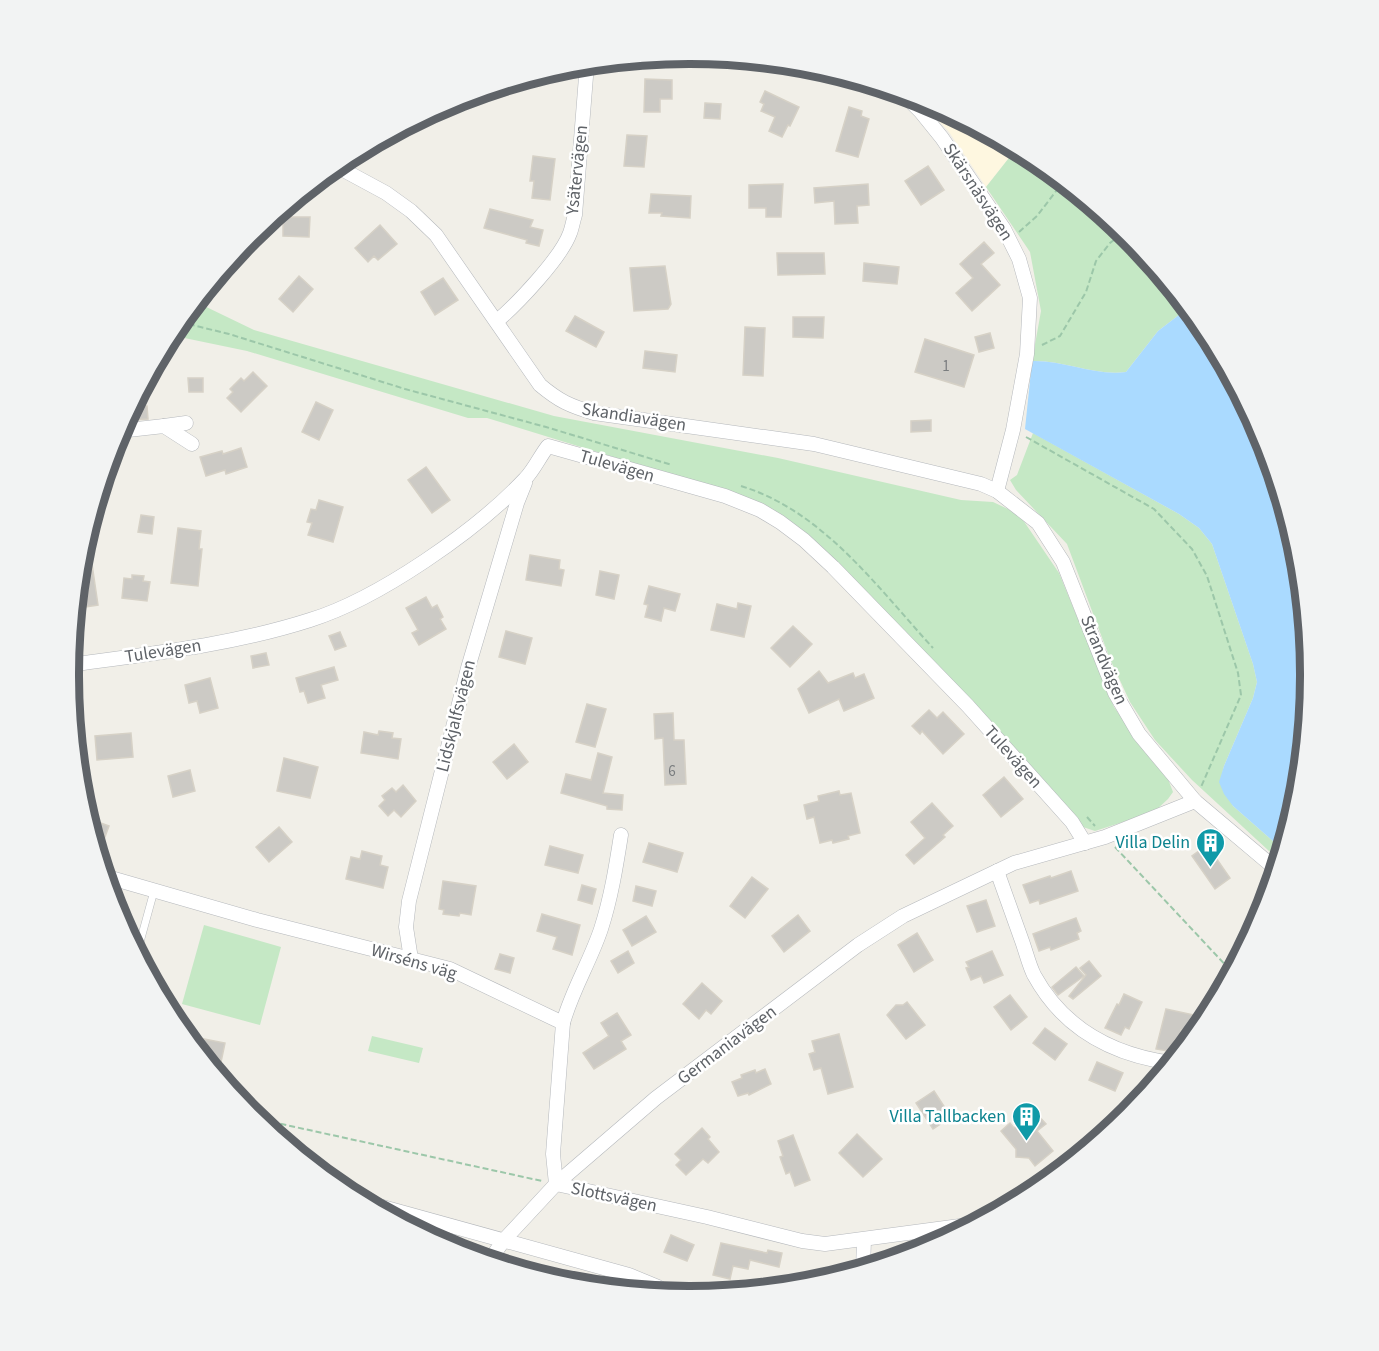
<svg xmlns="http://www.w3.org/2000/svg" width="1379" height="1351" font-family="'Source Sans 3',sans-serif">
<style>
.commercial{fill:#fef7e0}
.green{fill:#c5e8c5}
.water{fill:#aadaff}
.building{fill:#cccac5;stroke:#d6d1c6;stroke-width:1.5}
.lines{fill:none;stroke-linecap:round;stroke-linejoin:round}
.service-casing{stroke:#b5b8bc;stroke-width:8}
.minor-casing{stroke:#b5b8bc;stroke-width:15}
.path{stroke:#9cc7a9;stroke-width:2;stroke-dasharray:6 3;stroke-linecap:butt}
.service{stroke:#fff;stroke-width:7}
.minor{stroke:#fff;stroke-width:14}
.labels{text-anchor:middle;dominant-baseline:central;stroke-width:5;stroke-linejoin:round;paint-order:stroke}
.number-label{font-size:15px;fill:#7a7d7f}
.street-label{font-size:18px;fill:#5f6368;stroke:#fff}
.culture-label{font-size:18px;fill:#0d838f;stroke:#fff;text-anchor:end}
.rim{fill:none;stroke:#5f6368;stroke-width:8}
</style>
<rect width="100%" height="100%" fill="#f1efe8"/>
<path class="commercial" d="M918,98l10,3 88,48 -30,38 -37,-55z"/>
<g class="green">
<path d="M1016,149l19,10 94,77 59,72 -30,23 -32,41c-32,4 -62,-12 -94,-11l9,-50 -11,-59 -44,-65z"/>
<path d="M196,302l58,28 300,86 224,42 183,42 32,2 17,8 13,10 36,53 55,134 38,54 16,18 5,13 -5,7 -14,13 -59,19 -12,-4 -254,-271 -125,-71 -217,-67h-19l-221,-67 -77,-16z"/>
<path d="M1033,433l146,81 20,14 13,16 41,120 4,18 -4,16 -29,68 -4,16 13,24 50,44 -3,11 -88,-81 -37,-40 -25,-38 -20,-43 -43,-115 -51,-54 -6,-10 7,-5z"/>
<path d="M204,925l77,22 -21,78 -78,-21z"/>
<path d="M372,1036l51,12 -4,15 -51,-12z"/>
</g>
<path class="water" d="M1188,308l18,23 58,107 35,117 12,121 -12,121 -16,53 -50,-44 -9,-12 -5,-12 5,-16 29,-68 4,-16 -4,-18 -41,-120 -13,-16 -20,-14 -154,-85 7,-68c32,-1 62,15 94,11l32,-41z"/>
<g class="building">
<path d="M645,79l27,1v19h-12v13h-16z"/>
<path d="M765,91l34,16 -9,19 -2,-1 -6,12 -13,-6 6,-14 -14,-6 3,-7 -4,-2z"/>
<path d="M705,103l16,1 -1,15 -16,-1z"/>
<path d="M849,107l13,4 -1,5 8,3 -11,38 -22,-6z"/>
<path d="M627,135l20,1 -3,31 -20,-1z"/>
<path d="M533,156l22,3 -5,41 -18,-2 2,-17h-4z"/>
<path d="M928,166l16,24 -23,15 -16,-24z"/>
<path d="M783,184l-2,33h-15v-9h-17v-23z"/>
<path d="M868,184l1,21 -12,1 1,17 -23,1 -1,-23 -19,2 -1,-15z"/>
<path d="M651,194l40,2 -1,22 -29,-2 1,-3h-13z"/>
<path d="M490,209l43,11 -3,7 13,3 -4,16 -13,-3 1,-3 -43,-12z"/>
<path d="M283,217h27l-1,20 -26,-1z"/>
<path d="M380,225l17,19 -19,16 -4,-4 -6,6 -13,-14z"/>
<path d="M984,242l10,11 -13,11 19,21 -28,26 -16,-18 17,-15 -13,-14z"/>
<path d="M777,253h47l1,21 -47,1z"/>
<path d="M864,263l35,4 -2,17 -34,-3z"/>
<path d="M665,266l6,38 -3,5 -34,2 -4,-43z"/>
<path d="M299,276l14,13 -20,23 -14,-13z"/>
<path d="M443,278l15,22 -23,15 -14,-23z"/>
<path d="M575,316l29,16 -8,15 -30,-16z"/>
<path d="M793,317h31l-1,21 -30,-1z"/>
<path d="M745,327l20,1 -2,48 -20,-1z"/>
<path d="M990,333l4,15 -15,4 -4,-15z"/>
<path d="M925,339l49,16 -10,32 -49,-15z"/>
<path d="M645,351l32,4 -2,17 -32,-4z"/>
<path d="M253,372l14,14 -26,26 -14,-14 6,-6 -3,-3 11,-11 3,3z"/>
<path d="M188,378h15v14h-14z"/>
<path d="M316,402l17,8 -14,30 -17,-8z"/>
<path d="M147,406l1,13 -16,1 -1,-13z"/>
<path d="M931,420v11l-20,1v-11z"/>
<path d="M241,448l6,19 -21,7 -1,-4 -19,6 -6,-19 22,-6 1,3z"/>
<path d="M426,467l24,33 -18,13 -24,-33z"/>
<path d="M319,500l24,7 -10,35 -25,-7 4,-12 -5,-1 4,-13 5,1z"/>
<path d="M141,515l13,2 -2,17 -14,-2z"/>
<path d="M178,528l23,3 -2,18h3l-4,37 -27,-3z"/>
<path d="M530,555l30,5 -1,9 5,1 -3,16 -35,-6z"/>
<path d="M92,564l6,41 -19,3 -3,-18 3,-24z"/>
<path d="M600,571l19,4 -5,24 -18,-4z"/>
<path d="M132,575l12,1 -1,5 7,1 -3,19 -25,-3 2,-20 8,1z"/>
<path d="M649,586l31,8 -5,17 -11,-3 -3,13 -16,-4 3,-12 -4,-1z"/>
<path d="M426,597l6,11 5,-3 6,12 -3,2 6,10 -27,16 -7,-12 6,-3 -12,-22z"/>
<path d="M738,603l13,3 -7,31 -33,-7 6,-26 20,5z"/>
<path d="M793,626l19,18 -22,23 -19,-19z"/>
<path d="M506,631l26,7 -7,26 -26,-7z"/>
<path d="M340,632l6,14 -11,4 -6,-14z"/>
<path d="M266,653l3,12 -16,3 -2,-12z"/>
<path d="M334,667l4,13 -17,5 4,13 -17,5 -4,-12 -4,1 -4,-14z"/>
<path d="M819,671l9,12 25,-10 2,5 9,-4 10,24 -30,13 -5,-12 -30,14 -11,-24z"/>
<path d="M210,678l8,30 -18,5 -3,-12 -8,2 -4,-18z"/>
<path d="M587,704l19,5 -11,38 -19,-5z"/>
<path d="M929,710l8,8 6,-6 21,22 -21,20 -21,-23 -2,3 -8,-8z"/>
<path d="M673,713l1,27h10l2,44 -21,1 -2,-47 -8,1 -1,-25z"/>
<path d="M379,731l14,2 -1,5 9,1 -3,20 -37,-6 3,-21 14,3z"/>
<path d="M131,733l2,24 -36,3 -2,-24z"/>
<path d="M514,744l14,18 -21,17 -14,-17z"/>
<path d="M598,753l14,4 -9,36 20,2 -1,15 -15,-1v-3l-46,-13 5,-19 25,6z"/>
<path d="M284,758l34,9 -8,31 -33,-7z"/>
<path d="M190,770l5,21 -22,6 -5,-21z"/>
<path d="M1004,777l19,22 -22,18 -18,-22z"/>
<path d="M403,785l13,16 -15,16 -7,-7 -6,6 -9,-10 6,-6 -3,-4 10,-8 4,4z"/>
<path d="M839,791l1,4 11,-2 9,40 -12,3 1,3 -16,4 -1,-3 -12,3 -6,-26 -7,2 -3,-14 15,-4 -1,-5z"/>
<path d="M932,803l21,23 -10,9 2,2 -31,27 -8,-9 19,-17 -14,-16z"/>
<path d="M87,818l22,8 -11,30 -5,-16z"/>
<path d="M279,827l13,15 -23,20 -13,-15z"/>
<path d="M649,843l34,10 -6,19 -34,-10z"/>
<path d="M1207,845l23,33 -15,11 -23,-33z"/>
<path d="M550,846l33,9 -5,18 -33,-8z"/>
<path d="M362,851l20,5 -2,9 8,2 -5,21 -37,-9 5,-22 9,2z"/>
<path d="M1071,871l7,20 -38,13 -1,-4 -9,3 -7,-18 27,-9 1,2z"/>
<path d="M752,877l16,12 -23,29 -15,-12z"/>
<path d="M443,881l33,5 -5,29 -11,-2 -1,3 -16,-2 1,-4 -5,-1z"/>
<path d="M582,885l14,4 -4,15 -14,-4z"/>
<path d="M636,886l20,5 -4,15 -19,-5z"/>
<path d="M986,900l9,26 -18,6 -10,-26z"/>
<path d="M542,914l38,11 -8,30 -19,-6 4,-12 -20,-6z"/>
<path d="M798,915l12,16 -26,21 -12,-16z"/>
<path d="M646,916l10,16 -24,14 -9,-16z"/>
<path d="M1076,918l5,13 -4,2 2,6 -28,11 -1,-3 -11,4 -6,-17z"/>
<path d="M917,933l16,27 -19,12 -16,-27z"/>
<path d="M628,951l6,12 -16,10 -7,-12z"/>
<path d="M992,951l11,24 -19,8 -3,-7 -10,4 -5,-12 3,-1 -3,-5z"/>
<path d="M500,954l14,4 -4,15 -15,-4z"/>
<path d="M1089,961l12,15 -28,23 -4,-3 17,-21 -6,-7z"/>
<path d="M1076,967l8,9 -26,19 -6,-8z"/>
<path d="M702,983l20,18 -11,13 -5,-4 -7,9 -16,-15z"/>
<path d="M1124,994l18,8 -13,27 -4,-2 -4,8 -16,-7 12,-24 2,1z"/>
<path d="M1010,995l17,22 -16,13 -17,-23z"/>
<path d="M907,1002l18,23 -19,14 -19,-24 9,-10h7z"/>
<path d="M1166,1009l28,6 -3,17 -10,-2 -2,10h-4l-2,12 -17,-3z"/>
<path d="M617,1013l14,22 -10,6 5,8 -32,20 -11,-16 26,-17 -8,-13z"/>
<path d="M1045,1028l22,16 -12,16 -22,-17z"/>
<path d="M839,1034l14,53 -25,7 -7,-26 -7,2 -5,-16 6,-2 -3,-11z"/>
<path d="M184,1035l41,8 -5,24 -11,-2z"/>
<path d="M1097,1062l26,11 -8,18 -26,-11z"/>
<path d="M765,1069l6,15 -22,11 -1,-2 -10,3 -6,-14 10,-4 -1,-3 14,-5 1,3z"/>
<path d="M934,1091l17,26 -18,12 -17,-26z"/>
<path d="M1034,1111l12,13 -9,7 16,20 -18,15 -6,-8 -13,-1v-8l-15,-18 9,-8 4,5z"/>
<path d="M702,1128l8,9 -2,2 11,13 -11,11 -5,-4 -17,16 -10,-10 5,-5 -6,-6z"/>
<path d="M857,1134l25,25 -19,18 -24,-24z"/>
<path d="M793,1135l17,45 -15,6 -5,-14 -4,2 -6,-17 3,-1 -5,-15z"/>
<path d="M671,1235l23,10 -7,16 -23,-9z"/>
<path d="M721,1243l46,10 1,-3 14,3 -3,14 -29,-7 -2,9 -15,-3 -3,13 -17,-4z"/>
</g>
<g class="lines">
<defs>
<g id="service">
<path d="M113,906l6,-26"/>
<path d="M137,953l17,-62"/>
</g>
<g id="minor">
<path d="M891,90l18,10 12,12 21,26 62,91 15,30 11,39 -3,56 -14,76 -16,61"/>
<path d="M336,166l50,27 25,18 25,24 104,150c19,16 30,21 54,28l220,31 167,40 16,7 41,32 25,39 52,131 24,41 56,67 82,69"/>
<path d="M497,321c20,-17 64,-63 73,-88 2,-5 3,-12 5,-18l12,-151"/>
<path d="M164,426l22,-3"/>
<path d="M119,431l45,-5 28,18"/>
<path d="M69,665c80,-11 163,-20 241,-45 68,-21 166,-89 215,-141 9,-9 15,-23 23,-33l177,50 35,14 20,12 24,18 29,27 135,139 104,116 13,21"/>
<path d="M997,871c8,23 17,47 25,70 4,11 7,24 12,34 30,55 79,80 138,88"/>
<path d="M104,876l153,44 193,49 113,54 -10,131 3,30 151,33 95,24 23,3 150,-20"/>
<path d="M411,959l-5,-32 3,-26 59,-233 49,-165 8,-20"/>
<path d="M563,1023c9,-33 27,-61 38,-94 10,-31 15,-62 20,-94"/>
<path d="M361,1201l268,74 29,12 15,8"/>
<path d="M489,1261l15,-21 52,-56 100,-86 202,-153 45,-29 111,-53 91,-26 90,-36"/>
<path d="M863,1269l1,-29"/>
</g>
</defs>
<use href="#service" class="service-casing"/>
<use href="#minor" class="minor-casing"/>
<g class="path">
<path d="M1019,232l18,-16 26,-34"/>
<path d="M180,322l49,12 176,55 141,38 126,38"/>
<path d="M1042,345l18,-9 26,-44 10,-31 14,-18 14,-11"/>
<path d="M1026,437l128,72 38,40 15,27 31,97 3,22 -40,92"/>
<path d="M741,486c82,25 136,101 192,162"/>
<path d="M1087,817l8,9"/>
<path d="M1115,847l117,125"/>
<path d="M254,1118l288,63"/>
</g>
<use href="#service" class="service"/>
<use href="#minor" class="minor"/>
</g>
<defs>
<symbol id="building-pin" viewBox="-11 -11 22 30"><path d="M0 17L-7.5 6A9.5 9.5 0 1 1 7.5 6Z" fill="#0f9aa8" stroke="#fff"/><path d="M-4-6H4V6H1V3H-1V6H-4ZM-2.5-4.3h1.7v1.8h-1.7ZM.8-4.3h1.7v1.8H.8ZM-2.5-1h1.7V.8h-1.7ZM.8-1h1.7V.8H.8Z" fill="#fff"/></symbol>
</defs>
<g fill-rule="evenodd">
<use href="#building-pin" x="1194" y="826" width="33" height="45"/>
<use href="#building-pin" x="1010" y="1100" width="33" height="45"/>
</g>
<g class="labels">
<g class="number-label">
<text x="946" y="366">1</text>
<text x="672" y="771">6</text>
</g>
<g class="street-label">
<text transform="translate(577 170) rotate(-84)">Ysätervägen</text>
<text transform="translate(978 192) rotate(57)">Skärsnäsvägen</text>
<text transform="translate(634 417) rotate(9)">Skandiavägen</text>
<text transform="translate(617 466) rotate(16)">Tulevägen</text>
<text transform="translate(163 651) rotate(-9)">Tulevägen</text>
<text transform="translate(1104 660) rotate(67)">Strandvägen</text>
<text transform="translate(456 716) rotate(-76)">Lidskjalfsvägen</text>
<text transform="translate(1013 757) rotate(48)">Tulevägen</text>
<text transform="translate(414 962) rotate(16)">Wirséns väg</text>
<text transform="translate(727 1045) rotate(-37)">Germaniavägen</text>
<text transform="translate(614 1197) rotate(12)">Slottsvägen</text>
</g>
<g class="culture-label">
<text x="1190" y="842">Villa Delin</text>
<text x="1006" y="1116">Villa Tallbacken</text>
</g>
</g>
<path d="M0 0H1379V1351H0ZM689 64H690A610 610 0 0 1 1300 674V676A610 610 0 0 1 690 1286H689A610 610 0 0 1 79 676V674A610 610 0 0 1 689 64Z" fill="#f2f3f3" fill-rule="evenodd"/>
<path class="rim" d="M689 64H690A610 610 0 0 1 1300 674V676A610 610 0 0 1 690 1286H689A610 610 0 0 1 79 676V674A610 610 0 0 1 689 64Z"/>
</svg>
